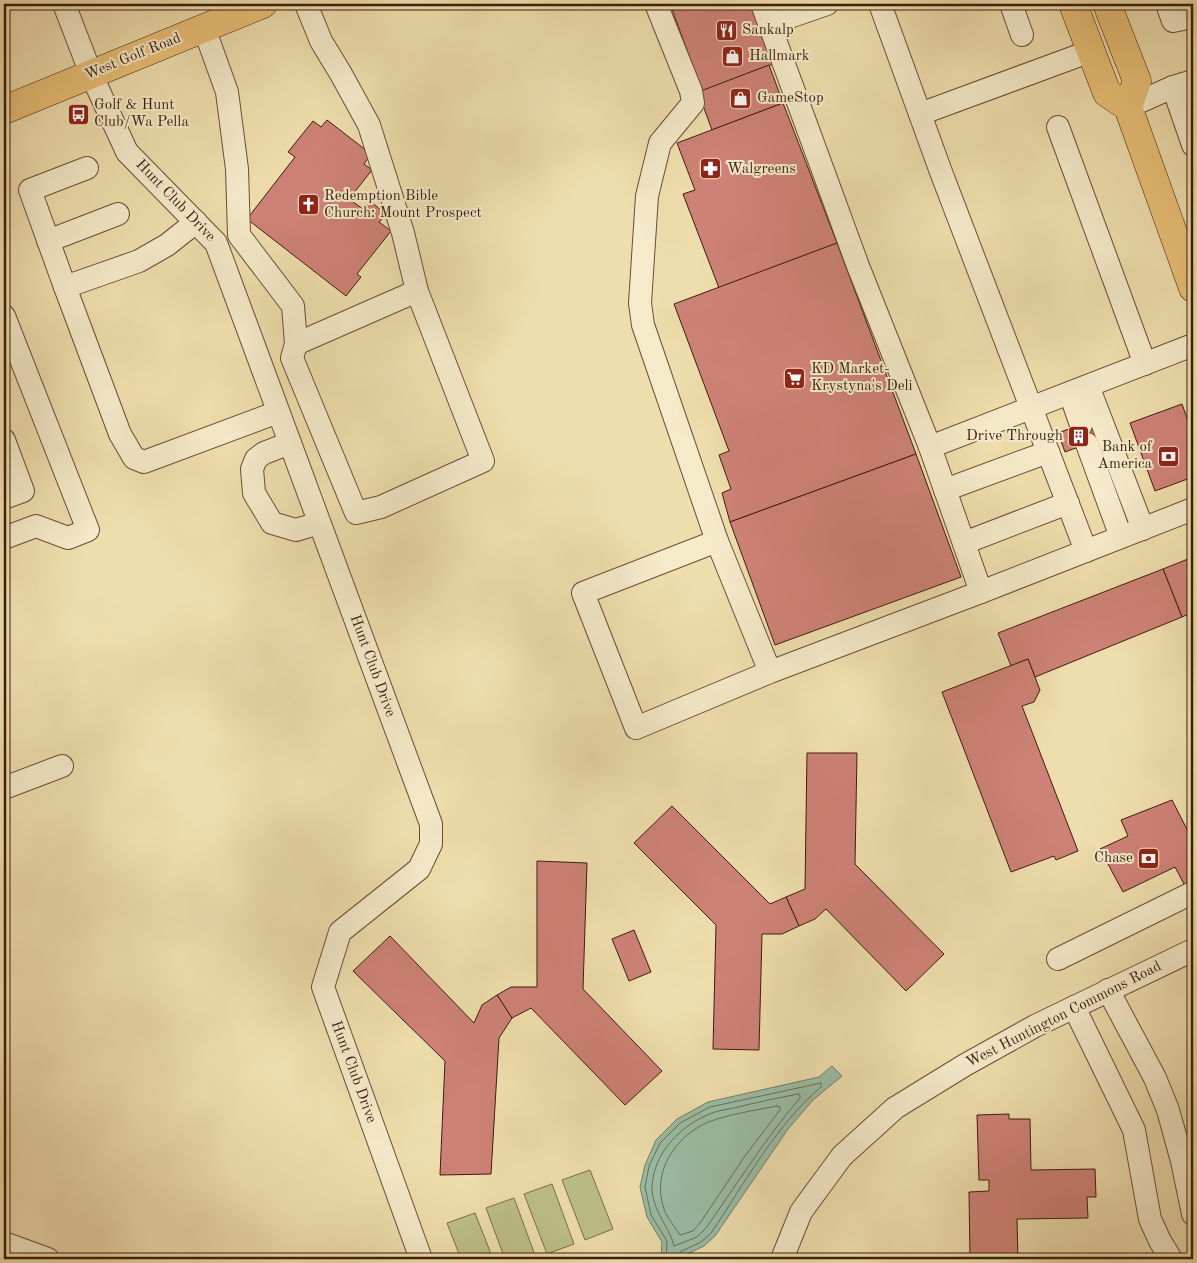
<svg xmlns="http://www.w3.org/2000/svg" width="1197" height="1263" font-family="'Old Standard TT',serif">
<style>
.green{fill:#bdc087;stroke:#7c6e4a}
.water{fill:#9abda6;stroke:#747d69}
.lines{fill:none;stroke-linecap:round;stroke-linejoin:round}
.shore{stroke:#6b6d5a;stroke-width:1}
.building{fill:#ce8277;stroke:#3c1d0e}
.minor-casing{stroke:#694d36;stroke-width:24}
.major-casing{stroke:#3c1d0e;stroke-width:29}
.minor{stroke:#f5eaca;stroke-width:22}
.major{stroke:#e8bf76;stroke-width:28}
.labels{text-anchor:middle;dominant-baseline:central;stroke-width:4;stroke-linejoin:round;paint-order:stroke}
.poi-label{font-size:15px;fill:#3c1d0e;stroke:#f5eaca;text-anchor:start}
.street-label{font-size:15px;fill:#3c1d0e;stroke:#f5eaca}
</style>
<rect width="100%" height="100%" fill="#efdead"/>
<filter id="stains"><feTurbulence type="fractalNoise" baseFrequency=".004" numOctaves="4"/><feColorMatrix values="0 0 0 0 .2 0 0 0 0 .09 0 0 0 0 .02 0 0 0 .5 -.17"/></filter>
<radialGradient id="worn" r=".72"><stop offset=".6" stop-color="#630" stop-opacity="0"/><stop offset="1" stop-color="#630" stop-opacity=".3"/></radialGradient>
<g class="green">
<path d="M590,1170l23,59 -28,11 -23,-60z"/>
<path d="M552,1184l22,60 -27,10 -23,-60z"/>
<path d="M514,1198l22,60 -4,1h-27l-19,-51z"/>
<path d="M475,1213l18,46h-32l-14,-36z"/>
</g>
<path class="water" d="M832,1066l10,10 -29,24 -25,29 -73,107 -11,10 -21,10 -1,3h-21l1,-17 -15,-25 -7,-30 5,-22 11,-25 21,-21 31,-17 111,-25z"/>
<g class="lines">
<g class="shore">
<path d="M798,1094l2,1v3c-35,41 -63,86 -94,130l-9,9 -23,9c-5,-20 -23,-37 -22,-60 2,-34 29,-61 60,-73 8,-3 18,-4 26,-6 20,-5 40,-9 60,-13z"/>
<path d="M777,1106l3,1v3l-35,46 -45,67 -7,8 -13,4c-5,-8 -13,-17 -16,-26 -14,-39 15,-79 53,-90 19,-6 40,-9 60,-13z"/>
<path d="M666,1259l1,-18 -16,-26 -6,-28 4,-21 11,-23 20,-20 30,-16 111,-24v4c-46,39 -76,96 -110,146l-10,9 -21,10 -2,7"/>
</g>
</g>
<g class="building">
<path d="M670,4h81l22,60 -71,27z"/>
<path d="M769,65l14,38 -71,27 -14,-38z"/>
<path d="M783,103l54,140 -118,45 -36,-94 12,-4 -18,-47z"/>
<path d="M327,120l44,34 -7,10 8,6 -23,29 14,10 7,-8 16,13 -7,8 12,9 -34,43 4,3 -15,19 -99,-77 48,-62 -7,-5 25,-31 8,6z"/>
<path d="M837,243l79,211 -186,68 -8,-29 9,-4 -12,-34 10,-4 -55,-147z"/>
<path d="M1182,404l11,31v42l-38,14 -25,-68z"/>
<path d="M1093,420l7,19 -35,13 -7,-19z"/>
<path d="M916,454l45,123 -186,68 -45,-123z"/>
<path d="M1193,557v55l-11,5 -19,-48z"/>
<path d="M1163,569l19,48 -147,60 -7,-18 -17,7 -13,-33z"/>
<path d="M1028,659l12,31 -6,12 -12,4 56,145 -22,9 -2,-4 -43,16 -69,-180z"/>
<path d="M807,753h50l-2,111 89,90 -38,37 -80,-82 -11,10 -16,7 -13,-29 19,-8z"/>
<path d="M1172,800l21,41v60l-18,-34 -52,25 -23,-43 28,-13 -7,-16z"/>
<path d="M672,806l98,98 16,-7 13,29 -17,8h-20l-3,116 -46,-1 3,-124 -82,-82z"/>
<path d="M537,861l50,2 -4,126 79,82 -37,34 -94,-97 -19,10 -15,-23 14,-8h26z"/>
<path d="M634,930l17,42 -22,9 -17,-42z"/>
<path d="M390,936l84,87 8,-18 15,-10 15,23 -13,20 -8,136 -51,1 5,-114 -92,-90z"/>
<path d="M1009,1114v5h21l1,51 64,-1 1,28h-9l1,21 -71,1 1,40h-46l-2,-1 -1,-66 20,-1v-11h-10l-2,-65z"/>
<path d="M904,1257l66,1 2,1h-68z"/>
</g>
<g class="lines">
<defs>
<g id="minor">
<path d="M64,4l27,70 36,78 89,91 215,581v20l-12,25 -79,63 -17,55 98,272"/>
<path d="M656,4l35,87 2,12 -33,40 -13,53 -7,107 3,22 74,216"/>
<path d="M762,4l96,262 72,181 51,145 212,-83"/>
<path d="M880,4l61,168 145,379"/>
<path d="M1011,4l11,31"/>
<path d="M1167,4l6,17 20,-4"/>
<path d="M769,24l58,-20"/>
<path d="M204,28l23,64 10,77 2,66 54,71 3,38 -4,14 64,155 25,-6 102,-46 -66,-170 -14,-58 -34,-108 -28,-51 -20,-33 -15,-37"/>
<path d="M1173,87l20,58"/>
<path d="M1128,107l45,-20 20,-6"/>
<path d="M920,114l171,-63"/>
<path d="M1058,127l87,237"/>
<path d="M87,168l-57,22 35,97 74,-26 28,-16 29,-23"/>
<path d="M48,241l70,-27"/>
<path d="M65,287l55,147 14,24 10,4 134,-50"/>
<path d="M4,316l84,214 -20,8 -32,-12 -32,12"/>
<path d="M296,344l121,-53"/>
<path d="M1088,386l55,143"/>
<path d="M1070,393l11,32"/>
<path d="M4,440l19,51 -19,7"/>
<path d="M290,443l-26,10 -8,6 -4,10 2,24 18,30 24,7 23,-7"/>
<path d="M1087,444l34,93"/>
<path d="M930,447l263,-102"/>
<path d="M945,490l103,-38"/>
<path d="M964,543l104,-40"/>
<path d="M770,672l-134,56 -53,-135 134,-52 53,131 211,-80"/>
<path d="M4,788l58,-22"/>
<path d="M1058,959l132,-65"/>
<path d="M1108,990l47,88 13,32 14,51 11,53"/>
<path d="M1074,1007l60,123 16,89 10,22 11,18"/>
<path d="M4,1243l44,16"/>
<path d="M782,1259l19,-47 5,-7 36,-49 53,-48 70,-43 70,-39 158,-76"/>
</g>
<g id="major">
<path d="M1073,4l34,89 21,14 65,181"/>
<path d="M1107,4l30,77 -9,26"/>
<path d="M4,110l259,-106"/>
</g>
</defs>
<use href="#minor" class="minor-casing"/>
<use href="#major" class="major-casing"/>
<use href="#minor" class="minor"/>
<use href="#major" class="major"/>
</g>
<defs>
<symbol id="restaurant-square" viewBox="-11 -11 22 22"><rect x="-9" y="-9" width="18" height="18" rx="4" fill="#8f2418" stroke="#f5eaca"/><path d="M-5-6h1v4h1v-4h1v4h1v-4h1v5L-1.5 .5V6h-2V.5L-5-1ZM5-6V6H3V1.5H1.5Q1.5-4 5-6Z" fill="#fff"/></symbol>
<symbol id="shop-square" viewBox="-11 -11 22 22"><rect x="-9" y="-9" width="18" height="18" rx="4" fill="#8f2418" stroke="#f5eaca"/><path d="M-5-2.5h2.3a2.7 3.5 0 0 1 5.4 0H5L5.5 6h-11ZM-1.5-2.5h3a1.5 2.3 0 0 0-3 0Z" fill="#fff"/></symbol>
<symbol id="bus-square" viewBox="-11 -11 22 22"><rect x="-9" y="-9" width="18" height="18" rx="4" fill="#8f2418" stroke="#f5eaca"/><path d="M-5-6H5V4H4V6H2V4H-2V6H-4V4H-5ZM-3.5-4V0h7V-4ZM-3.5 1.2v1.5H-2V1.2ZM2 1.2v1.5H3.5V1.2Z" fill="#fff"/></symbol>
<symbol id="pharmacy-square" viewBox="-11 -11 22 22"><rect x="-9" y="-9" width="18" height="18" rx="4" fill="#8f2418" stroke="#f5eaca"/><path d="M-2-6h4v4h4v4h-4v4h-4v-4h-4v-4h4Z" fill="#fff"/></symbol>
<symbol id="church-square" viewBox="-11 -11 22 22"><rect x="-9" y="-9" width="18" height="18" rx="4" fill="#8f2418" stroke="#f5eaca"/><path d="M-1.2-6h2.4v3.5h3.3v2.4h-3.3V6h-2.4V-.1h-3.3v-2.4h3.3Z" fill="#fff"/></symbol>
<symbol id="supermarket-square" viewBox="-11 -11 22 22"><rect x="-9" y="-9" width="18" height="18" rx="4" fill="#8f2418" stroke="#f5eaca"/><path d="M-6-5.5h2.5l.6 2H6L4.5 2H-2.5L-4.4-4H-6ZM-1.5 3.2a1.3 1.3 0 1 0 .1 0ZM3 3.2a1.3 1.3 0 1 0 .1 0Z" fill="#fff"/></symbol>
<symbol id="building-square" viewBox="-11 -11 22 22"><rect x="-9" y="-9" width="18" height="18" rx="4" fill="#8f2418" stroke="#f5eaca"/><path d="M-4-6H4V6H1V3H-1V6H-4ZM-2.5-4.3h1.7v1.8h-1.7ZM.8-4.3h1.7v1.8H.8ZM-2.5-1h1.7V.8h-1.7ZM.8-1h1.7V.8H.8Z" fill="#fff"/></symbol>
<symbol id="bank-square" viewBox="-11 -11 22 22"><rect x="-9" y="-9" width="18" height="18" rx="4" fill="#8f2418" stroke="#f5eaca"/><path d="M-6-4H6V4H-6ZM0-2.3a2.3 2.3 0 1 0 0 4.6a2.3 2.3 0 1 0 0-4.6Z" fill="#fff"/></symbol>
</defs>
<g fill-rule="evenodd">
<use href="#restaurant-square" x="714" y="18" width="25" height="25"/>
<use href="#shop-square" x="720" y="44" width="25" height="25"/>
<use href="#shop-square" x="728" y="86" width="25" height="25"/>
<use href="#bus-square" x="66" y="102" width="25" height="25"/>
<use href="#pharmacy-square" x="698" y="156" width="25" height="25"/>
<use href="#church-square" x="296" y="192" width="25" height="25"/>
<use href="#supermarket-square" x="782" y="366" width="25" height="25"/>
<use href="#building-square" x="1066" y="424" width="25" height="25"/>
<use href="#bank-square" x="1156" y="444" width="25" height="25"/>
<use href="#bank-square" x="1136" y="846" width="25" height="25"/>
</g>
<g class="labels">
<g class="poi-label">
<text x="742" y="30">Sankalp</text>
<text x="749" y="56">Hallmark</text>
<text x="757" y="98">GameStop</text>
<text x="94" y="105">Golf &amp; Hunt<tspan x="94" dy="17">Club/Wa Pella</tspan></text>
<text x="727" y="169">Walgreens</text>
<text x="324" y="196">Redemption Bible<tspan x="324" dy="17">Church: Mount Prospect</tspan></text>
<text x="811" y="369">KD Market-<tspan x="811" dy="17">Krystyna's Deli</tspan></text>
<text x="1063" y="436" text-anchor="end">Drive Through</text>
<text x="1152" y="447" text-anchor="end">Bank of<tspan x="1152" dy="17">America</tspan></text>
<text x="1133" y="858" text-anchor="end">Chase</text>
</g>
<g class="street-label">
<text transform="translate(133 57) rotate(-22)">West Golf Road</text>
<text transform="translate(175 201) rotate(46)">Hunt Club Drive</text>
<text transform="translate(372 666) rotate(70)">Hunt Club Drive</text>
<text transform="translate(1064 1015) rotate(-27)">West Huntington Commons Road</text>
<text transform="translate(353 1072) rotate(70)">Hunt Club Drive</text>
</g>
</g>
<rect width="1197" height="1263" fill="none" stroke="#efdead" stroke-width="20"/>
<rect x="5" y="5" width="1187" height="1253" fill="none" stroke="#3c1d0e" stroke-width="2.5"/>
<rect x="10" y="10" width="1177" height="1243" fill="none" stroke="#3c1d0e"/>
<rect width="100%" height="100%" filter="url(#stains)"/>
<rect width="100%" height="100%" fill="url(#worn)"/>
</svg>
